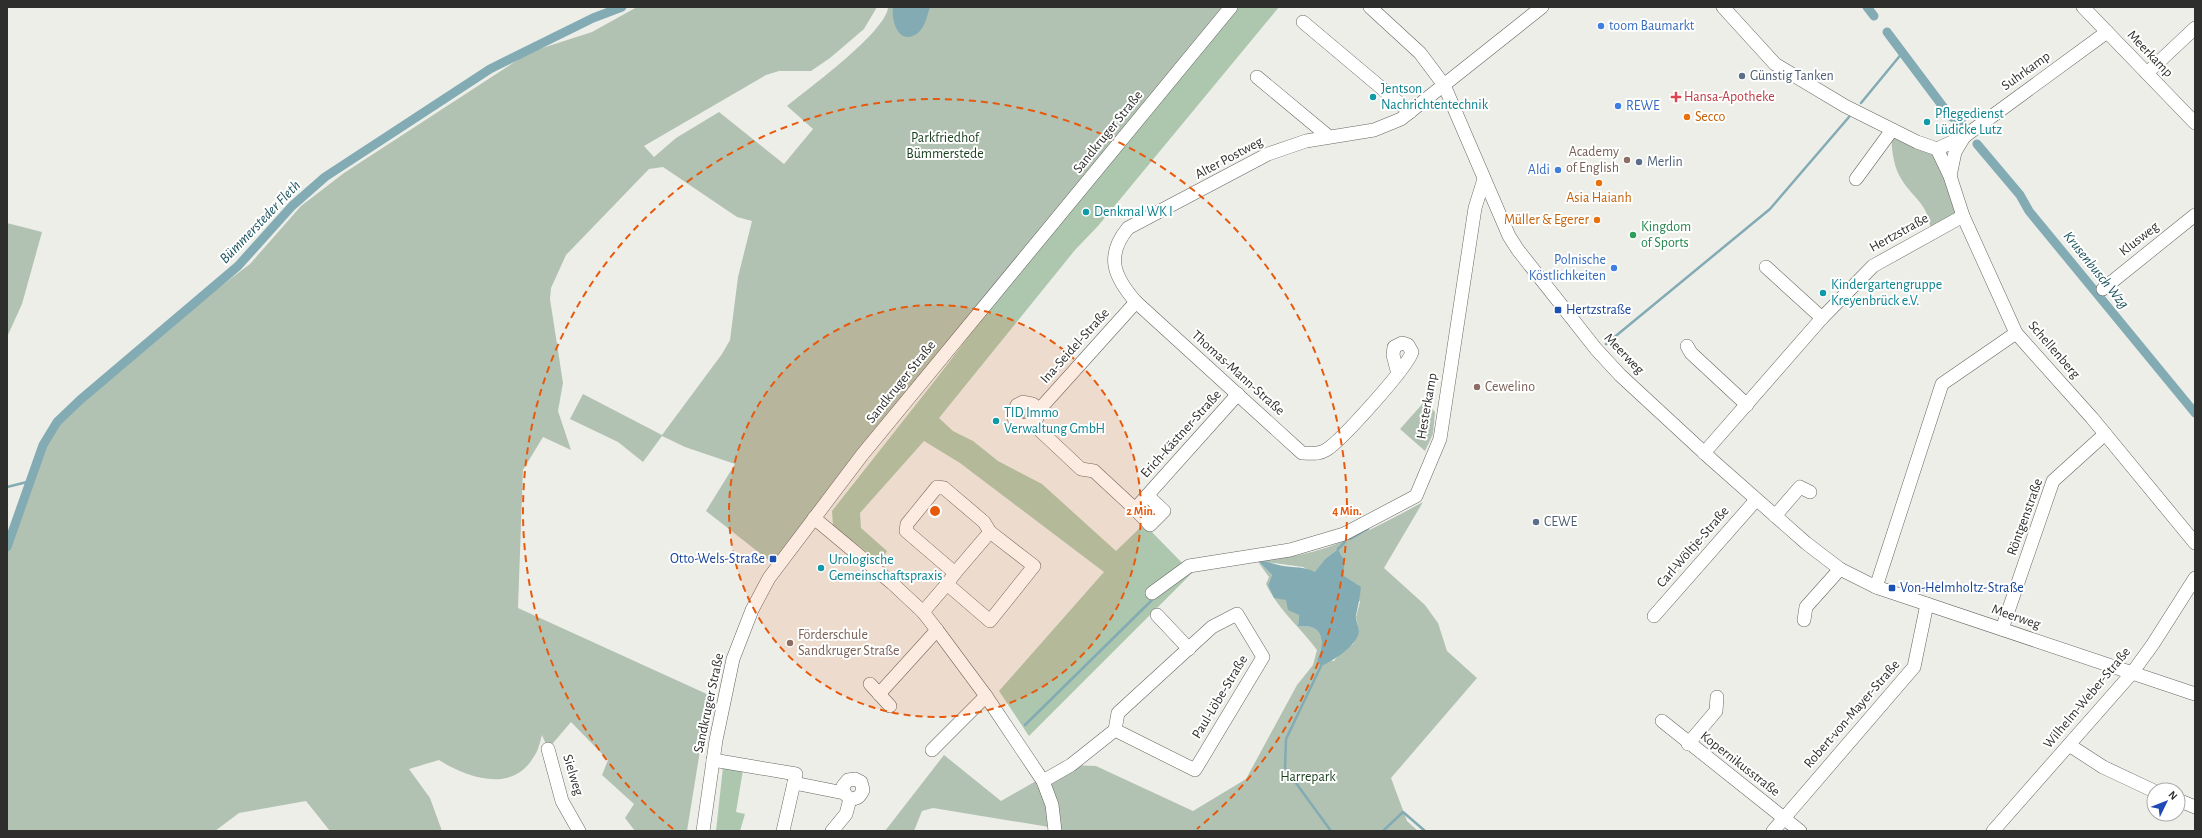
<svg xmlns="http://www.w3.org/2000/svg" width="2202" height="838" font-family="'Alegreya Sans',sans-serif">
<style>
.green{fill:#b2c2b2;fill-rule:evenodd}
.forest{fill:#adc7ae}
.water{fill:#83abb4}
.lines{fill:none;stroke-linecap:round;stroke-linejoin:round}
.stream{stroke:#83abb4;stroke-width:2.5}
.canal{stroke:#83abb4;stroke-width:9}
.minor-casing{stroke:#666662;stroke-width:14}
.minor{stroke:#fff;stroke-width:13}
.ring{fill:none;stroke:#e8590c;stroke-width:2;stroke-dasharray:7 5}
.shop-dot{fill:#3f7fe0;stroke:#fff;stroke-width:1.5}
.service-dot{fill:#5c6f8a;stroke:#fff;stroke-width:1.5}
.culture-dot{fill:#0f9aa8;stroke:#fff;stroke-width:1.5}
.health-dot{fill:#e0444e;stroke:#fff;stroke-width:1.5}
.food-dot{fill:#e8710a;stroke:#fff;stroke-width:1.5}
.education-dot{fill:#8d6e63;stroke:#fff;stroke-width:1.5}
.leisure-dot{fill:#2e9e5b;stroke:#fff;stroke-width:1.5}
.transit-dot{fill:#1a4fb4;stroke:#fff;stroke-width:1.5}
.labels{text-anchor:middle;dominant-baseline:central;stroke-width:4;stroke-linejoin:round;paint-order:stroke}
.shop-label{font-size:14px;fill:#366cbe;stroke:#fff;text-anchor:start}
.street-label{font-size:14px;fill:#2e2e2c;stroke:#fff}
.service-label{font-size:14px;fill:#4e5e75;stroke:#fff;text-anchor:start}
.culture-label{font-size:14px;fill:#0d838f;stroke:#fff;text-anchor:start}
.health-label{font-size:14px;fill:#be3a42;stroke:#fff;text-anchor:start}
.food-label{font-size:14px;fill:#c56008;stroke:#fff;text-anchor:start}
.park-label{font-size:14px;fill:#163e1b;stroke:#fff}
.education-label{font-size:14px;fill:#785e54;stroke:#fff;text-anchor:start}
.leisure-label{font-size:14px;fill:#27864d;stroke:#fff;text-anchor:start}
.transit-label{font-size:14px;fill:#164399;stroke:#fff;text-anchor:start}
.water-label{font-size:15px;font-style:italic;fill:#1a525d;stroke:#fff}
.centre{fill:#e8590c;stroke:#fff;stroke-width:2}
.ring-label{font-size:12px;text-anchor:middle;font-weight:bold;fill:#e8590c;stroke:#fff;stroke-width:4;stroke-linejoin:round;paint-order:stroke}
</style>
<rect width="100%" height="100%" fill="#eeeee9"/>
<g class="green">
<path d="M637,7h240l-13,22 -34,29 -19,13h-32l-13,4 -122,71 10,11 22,-19 43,-26 65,52 29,-35 -26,-23c21,-17 100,-75 101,-99h343l-455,559 -70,-55 29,-47 -50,-17 -23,-11 -19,26 -25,-20 -48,-23 13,-25 79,41 60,-81 8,-14 8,-63 14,-56 -15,-4 -74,-50 -14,2 -83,86 -15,33 -1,11 13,84 -5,28 13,39 -28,-13 -20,33 -5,138 191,87 -22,136h-52l-10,-13 9,-14 -32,-29 6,-15 -37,-38 -23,27 -6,-14c-2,7 -4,17 -9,23 -21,35 -66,20 -94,2l-30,9 21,29 12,33h-112l-24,-30 -67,12 -24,18h-208v-284l36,-102 14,-23 23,-22 92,-77 78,-59 51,-58 43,-33 186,-121 62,-20z"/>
<path d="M1891,136l43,16 26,63 -29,16c-3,-30 -20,-33 -32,-56 -6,-12 -7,-26 -8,-39z"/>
<path d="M7,223l35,9 -20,72 -15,33z"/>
<path d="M1425,401l10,11 -2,22 -8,17 -25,-22z"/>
<path d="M1033,404l-4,22 -16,-16z"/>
<path d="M1423,502l-39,66 41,37 13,18 9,28 30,27 -86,100 16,43 11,10h-363v-3l-122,-20 -11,3 -8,20h-29l59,-76 57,46 35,-20 35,-16 25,1 97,45 53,-32 51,-94 16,-20 4,-15c-17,-23 -38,-39 -51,-66l3,-7 -13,-18c14,-1 29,-1 43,-4 44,-9 85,-32 124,-53zM1338,549l6,11v16l16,26 -4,15 3,14 -6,13 -13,9 -6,8 -17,-1c5,-10 9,-28 -6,-33 -4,-1 -9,0 -13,-1l1,-11 -13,-15 -18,-15 4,-10 -14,-14 45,6 12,6 10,-14z"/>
</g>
<g class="forest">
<path d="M1231,7h48l-181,219 -23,24 -136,168 14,13 20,10 25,20 44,23 74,67 28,-27 48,49 -163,163 -30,-45 105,-119 -144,-109 -36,-22 -64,72 1,15 26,23 -6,12 -48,-37 -1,-15 108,-137 117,-154z"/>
<path d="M723,767l20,3 -7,42 9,2 -5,17h-24z"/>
</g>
<g class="water">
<path d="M893,7h37c-3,9 -5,20 -12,26 -19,14 -27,-12 -25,-26z"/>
<path d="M1338,549l6,11v16l17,11c-1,10 -3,19 -5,28 -1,5 3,11 3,16 -1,14 -26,30 -38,35l-4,-6c5,-10 9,-28 -6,-33 -4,-1 -9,0 -13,-1l1,-11 -11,-5 -2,-10 -12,-2 -6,-13 4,-10 -14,-14c9,0 16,3 25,5 13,2 19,0 32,6l10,-13z"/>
</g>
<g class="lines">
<g class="stream">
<path d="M1861,103l42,-51"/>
<path d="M1606,344l164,-135 79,-92"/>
<path d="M7,487l24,-6"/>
<path d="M1350,539l18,-10"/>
<path d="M1338,549l7,-7"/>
<path d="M1321,666l-35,73 -1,29 46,63"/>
<path d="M1025,725l128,-126"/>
<path d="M1383,831l20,-19 22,19"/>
</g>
<g class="canal">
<path d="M1867,7l7,9"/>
<path d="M1887,32l63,84 13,8"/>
<path d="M1977,144l43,51 9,16 166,202"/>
<path d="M7,547l36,-102 14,-23 23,-22 158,-134 54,-60 33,-29 165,-108 103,-51 29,-11"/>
</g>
<defs>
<g id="minor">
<path d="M1370,7l50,46 24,32 65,151 9,14 78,99 24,26 92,85 94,83 34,26 36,18 319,107"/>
<path d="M1723,7l52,57 70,42 72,36 20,7 13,27 13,40 53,117 76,85 103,125"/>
<path d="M2083,7l112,116"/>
<path d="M1303,22l107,90"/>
<path d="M2147,73l48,-45"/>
<path d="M1257,77l71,59"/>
<path d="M1937,149l28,-13 142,-104"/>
<path d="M1950,176l5,-24 9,-15"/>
<path d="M1856,179l36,-49"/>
<path d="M1766,267l56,51"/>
<path d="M2103,289l92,-74"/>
<path d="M1687,346l4,7 56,52"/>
<path d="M1398,374l-5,-19 1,-8 8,-4 6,2 4,7c-5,16 -71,89 -86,98 -8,5 -15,3 -24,3l-166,-151c-22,-25 -31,-46 -8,-74l140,-74 38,-13 68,-11 27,-11 141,-112"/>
<path d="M1038,411l-5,-7 -10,-2 -6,3 -4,11 3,6 6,4 11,-2 4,-6 1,-7 98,-109"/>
<path d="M1033,424l48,45 13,2 41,38"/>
<path d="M1704,453l118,-135 51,-52 90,-50"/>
<path d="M1148,496l16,15 -14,14 -15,-16 103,-115"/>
<path d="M1775,516l25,-29 10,5"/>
<path d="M814,518l78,65 31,29 14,18 49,66 57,85 9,24 3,26"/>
<path d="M955,573l35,-41"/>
<path d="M1876,587l66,-203 74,-51"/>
<path d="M1152,593l37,-27 101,-16 54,-16 72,-38 24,-57 35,-231 9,-29"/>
<path d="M923,612l24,-28 43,37 44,-55 -44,-34 -6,-10 -40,-34 -7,-1 -30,37 -1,7 49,42 -8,11"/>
<path d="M1157,615l32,34"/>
<path d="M1654,616l102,-116"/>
<path d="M1804,620l2,-13 34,-38"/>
<path d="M2002,629l51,-148 52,-47"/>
<path d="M870,684l20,22"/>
<path d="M879,694l58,-64"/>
<path d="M1662,721l138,110"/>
<path d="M1688,744l28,-33 1,-14"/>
<path d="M2069,745l34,22 51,24"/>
<path d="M548,749l14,52 17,30"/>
<path d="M932,750l54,-54"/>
<path d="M713,760l83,14 -13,57"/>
<path d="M1043,781l28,-16 44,-35 80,40 68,-113 -26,-43 -25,13 -94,86 -3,17"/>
<path d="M794,783l50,10 6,6 -4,15 -14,17"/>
<path d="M844,793l-1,-7 5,-6 7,-1 6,3 2,8c-3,7 -6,9 -13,9"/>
<path d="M2178,800l17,7"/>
<path d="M703,831l13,-91 17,-81 19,-49 17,-32 93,-123 369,-448"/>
<path d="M1773,831l141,-164 13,-63"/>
<path d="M1993,831l139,-158 21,-29 42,-66"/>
</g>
</defs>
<use href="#minor" class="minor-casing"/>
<use href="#minor" class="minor"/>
</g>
<circle cx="935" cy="511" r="206" fill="#e8590c" fill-opacity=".12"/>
<g class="ring">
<circle cx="935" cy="511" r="206"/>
<path d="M673 829A412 412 0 1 1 1197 829"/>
</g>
<g class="shop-dot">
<circle cx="1601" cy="26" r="4"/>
<circle cx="1618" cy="106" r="4"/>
<circle cx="1558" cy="170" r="4"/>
<circle cx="1614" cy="268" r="4"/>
</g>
<g class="service-dot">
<circle cx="1742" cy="76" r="4"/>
<circle cx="1639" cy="162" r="4"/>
<circle cx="1536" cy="522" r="4"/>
</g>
<g class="culture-dot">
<circle cx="1373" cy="97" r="4"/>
<circle cx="1927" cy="122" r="4"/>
<circle cx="1086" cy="212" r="4"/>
<circle cx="1823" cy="293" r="4"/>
<circle cx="996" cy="421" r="4"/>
<circle cx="821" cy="568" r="4"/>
</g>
<path class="health-dot" d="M1674 91h4v4h4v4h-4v4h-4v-4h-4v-4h4z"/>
<g class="food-dot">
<circle cx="1687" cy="117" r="4"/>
<circle cx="1599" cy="183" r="4"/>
<circle cx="1597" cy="220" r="4"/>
</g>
<g class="education-dot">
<circle cx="1627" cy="160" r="4"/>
<circle cx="1477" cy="387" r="4"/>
<circle cx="790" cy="643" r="4"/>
</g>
<circle class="leisure-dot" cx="1633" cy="235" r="4"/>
<g class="transit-dot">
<rect x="1554" y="306" width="8" height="8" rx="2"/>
<rect x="769" y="555" width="8" height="8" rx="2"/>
<rect x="1888" y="584" width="8" height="8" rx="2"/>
</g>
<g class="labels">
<g class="shop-label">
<text x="1609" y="26">toom Baumarkt</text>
<text x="1626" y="106">REWE</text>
<text x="1550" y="170" text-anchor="end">Aldi</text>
<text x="1606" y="260" text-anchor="end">Polnische<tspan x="1606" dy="16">Köstlichkeiten</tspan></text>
</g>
<g class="street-label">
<text transform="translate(2150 54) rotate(46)">Meerkamp</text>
<text transform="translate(2026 71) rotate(-36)">Suhrkamp</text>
<text transform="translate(1108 132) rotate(-51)">Sandkruger Straße</text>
<text transform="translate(1229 158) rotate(-28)">Alter Postweg</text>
<text transform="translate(1899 233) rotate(-29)">Hertzstraße</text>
<text transform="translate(2139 239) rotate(-38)">Klusweg</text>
<text transform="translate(1075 346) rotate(-48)">Ina-Seidel-Straße</text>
<text transform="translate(2054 350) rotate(49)">Schellenberg</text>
<text transform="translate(1624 354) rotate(46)">Meerweg</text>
<text transform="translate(1238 373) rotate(42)">Thomas-Mann-Straße</text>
<text transform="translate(901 382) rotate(-51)">Sandkruger Straße</text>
<text transform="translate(1427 406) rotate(-80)">Hesterkamp</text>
<text transform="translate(1181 434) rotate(-48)">Erich-Kästner-Straße</text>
<text transform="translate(2025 517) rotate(-70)">Röntgenstraße</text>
<text transform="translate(1693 547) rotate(-49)">Carl-Wöltje-Straße</text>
<text transform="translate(2016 617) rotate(19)">Meerweg</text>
<text transform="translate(1220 697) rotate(-59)">Paul-Löbe-Straße</text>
<text transform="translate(2087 698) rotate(-50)">Wilhelm-Weber-Straße</text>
<text transform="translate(709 703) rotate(-78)">Sandkruger Straße</text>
<text transform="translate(1852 714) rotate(-49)">Robert-von-Mayer-Straße</text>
<text transform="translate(1740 764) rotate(38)">Kopernikusstraße</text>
<text transform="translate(573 775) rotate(73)">Sielweg</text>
</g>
<g class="service-label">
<text x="1750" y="76">Günstig Tanken</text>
<text x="1647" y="162">Merlin</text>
<text x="1544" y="522">CEWE</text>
</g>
<g class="culture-label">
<text x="1381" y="89">Jentson<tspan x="1381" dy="16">Nachrichtentechnik</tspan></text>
<text x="1935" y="114">Pflegedienst<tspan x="1935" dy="16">Lüdicke Lutz</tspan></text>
<text x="1094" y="212">Denkmal WK I</text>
<text x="1831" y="285">Kindergartengruppe<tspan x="1831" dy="16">Kreyenbrück e.V.</tspan></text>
<text x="1004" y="413">TID Immo<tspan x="1004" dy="16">Verwaltung GmbH</tspan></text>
<text x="829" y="560">Urologische<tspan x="829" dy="16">Gemeinschaftspraxis</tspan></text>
</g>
<g class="health-label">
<text x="1684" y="97">Hansa-Apotheke</text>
</g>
<g class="food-label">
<text x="1695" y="117">Secco</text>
<text x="1599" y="198" text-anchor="middle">Asia Haianh</text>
<text x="1589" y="220" text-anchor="end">Müller &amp; Egerer</text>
</g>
<g class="park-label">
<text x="945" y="138">Parkfriedhof<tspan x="945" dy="16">Bümmerstede</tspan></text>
<text x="1308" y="777">Harrepark</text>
</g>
<g class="education-label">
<text x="1619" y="152" text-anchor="end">Academy<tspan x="1619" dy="16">of English</tspan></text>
<text x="1485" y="387">Cewelino</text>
<text x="798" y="635">Förderschule<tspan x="798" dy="16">Sandkruger Straße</tspan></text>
</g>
<g class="leisure-label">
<text x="1641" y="227">Kingdom<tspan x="1641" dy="16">of Sports</tspan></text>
</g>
<g class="transit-label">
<text x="1566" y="310">Hertzstraße</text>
<text x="765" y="559" text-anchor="end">Otto-Wels-Straße</text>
<text x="1900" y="588">Von-Helmholtz-Straße</text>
</g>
<g class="water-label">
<text transform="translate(260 222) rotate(-46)">Bümmersteder Fleth</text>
<text transform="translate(2096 270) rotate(51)">Krusenbusch Wzg</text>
</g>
</g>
<circle cx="935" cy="511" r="6" class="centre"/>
<g class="ring-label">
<text x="1141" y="515">2 Min.</text>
<text x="1347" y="515">4 Min.</text>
</g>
<rect width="2202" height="838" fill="none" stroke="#2e2e2c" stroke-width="16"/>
<g transform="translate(2166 802) rotate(47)"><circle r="19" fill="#ffffff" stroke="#ababab"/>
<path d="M0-3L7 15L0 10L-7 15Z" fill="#1f49b7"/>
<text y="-6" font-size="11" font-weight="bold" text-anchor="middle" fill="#2e2e2c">N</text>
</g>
</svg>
